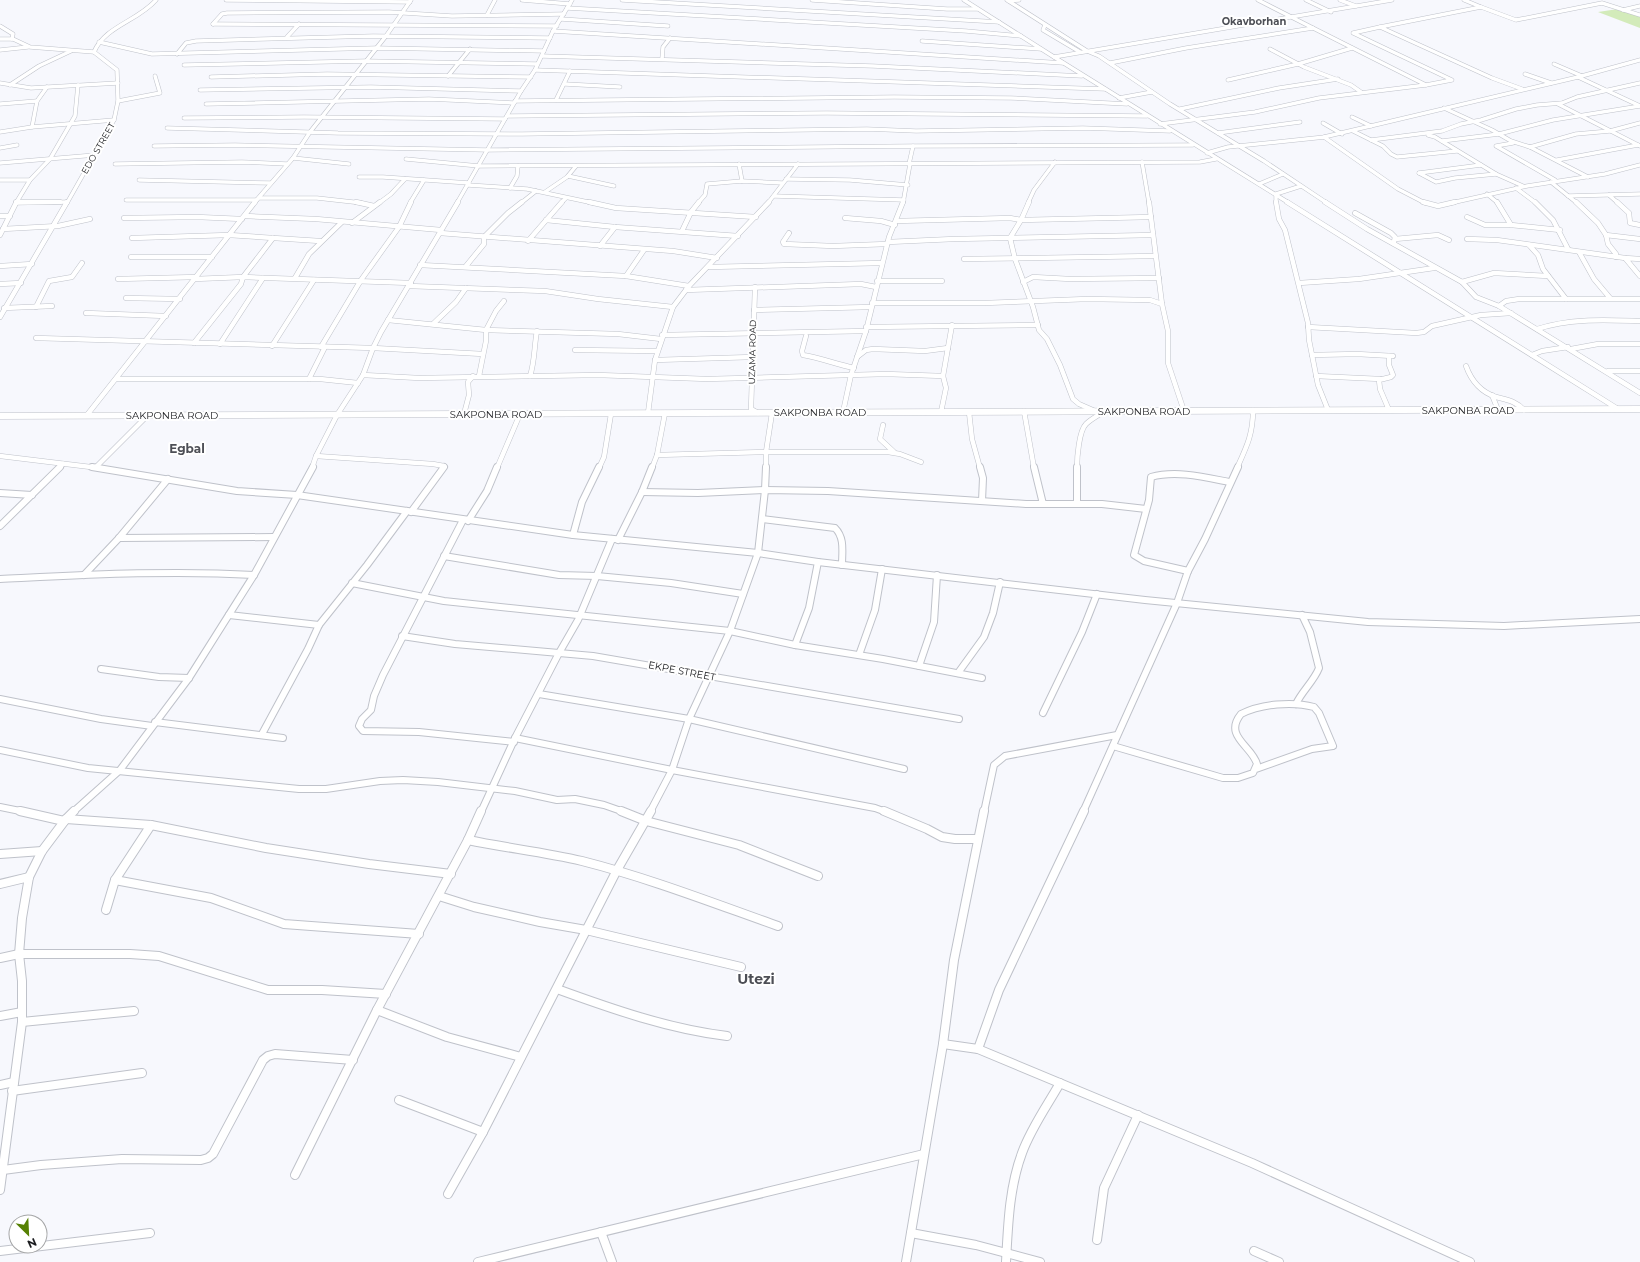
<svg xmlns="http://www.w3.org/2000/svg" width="1640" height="1262" font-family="Montserrat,sans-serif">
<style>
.green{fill:#d3ebba}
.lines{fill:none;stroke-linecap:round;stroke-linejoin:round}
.street-far3-casing{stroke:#bfc2ca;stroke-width:4.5}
.street-far2-casing{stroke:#bfc2ca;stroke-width:5.5}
.street-far1-casing{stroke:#bfc2ca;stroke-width:8}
.street-casing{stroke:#bfc2ca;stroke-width:10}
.secondary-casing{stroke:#bfc2ca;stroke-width:7}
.street-far3{stroke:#fff;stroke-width:3.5}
.street-far2{stroke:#fff;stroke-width:4.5}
.street-far1{stroke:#fff;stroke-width:6}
.street{stroke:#fff;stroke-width:8}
.secondary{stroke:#fff;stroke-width:6}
.labels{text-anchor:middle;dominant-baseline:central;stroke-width:4;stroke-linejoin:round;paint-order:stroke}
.far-street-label{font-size:9px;fill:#1c1d20;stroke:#fff}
.far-quarter-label{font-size:10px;font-weight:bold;fill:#4d4f56;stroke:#fff}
.street-label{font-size:10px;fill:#1c1d20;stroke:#fff}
.quarter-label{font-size:12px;font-weight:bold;fill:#4d4f56;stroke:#fff}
.near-quarter-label{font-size:14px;font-weight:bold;fill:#4d4f56;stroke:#fff}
</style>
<rect width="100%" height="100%" fill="#f7f8fd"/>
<path class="green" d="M1618,9l22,7v12l-42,-16z"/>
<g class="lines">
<defs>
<g id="street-far3">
<path d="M226,0l184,2"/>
<path d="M522,0l48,4"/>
<path d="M622,0l377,22"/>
<path d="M812,0l135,9h30"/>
<path d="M964,0l90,57"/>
<path d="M1007,0l80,51 12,5 71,48 94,57 63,42"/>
<path d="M1306,0l25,12"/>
<path d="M1340,0l16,6"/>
<path d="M1464,0l17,7"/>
<path d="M1009,1l10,-1"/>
<path d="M567,8l399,23 55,5"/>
<path d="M1623,10l17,-4"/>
<path d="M487,15l8,-15"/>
<path d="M561,19l107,7"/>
<path d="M213,24l9,-10 5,-1 162,-1 63,4 112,-2"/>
<path d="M213,24l344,2"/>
<path d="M1045,25l-2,5 37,22"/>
<path d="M0,26l13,8 -1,5"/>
<path d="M1380,27l-27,6 99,47 -26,5"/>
<path d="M553,31l510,32"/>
<path d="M287,37l12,-13"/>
<path d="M0,39h13l17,8 64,5"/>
<path d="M922,41l119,8"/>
<path d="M99,42l53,12 224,-6 168,3"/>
<path d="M1270,49l34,18 47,18 10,7"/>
<path d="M0,50l28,-3"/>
<path d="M177,54l9,-11 10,-2 177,-5 177,2"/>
<path d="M542,56l331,10 209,10"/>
<path d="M662,59l1,-12 7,-9"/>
<path d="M1110,63l76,-15 127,-20 -55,-28"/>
<path d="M1554,64l28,12"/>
<path d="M184,65l181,-4 172,3"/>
<path d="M535,70l570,19"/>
<path d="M1525,74l26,9"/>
<path d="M448,76l22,-27"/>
<path d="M211,77l116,-3 204,3"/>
<path d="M1578,77l62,29"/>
<path d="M1228,80l70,-16 54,-16"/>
<path d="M0,83l31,5 87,-5"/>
<path d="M565,84l55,3"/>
<path d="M10,85l29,-19 32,-15"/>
<path d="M1522,89l-30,-11 -112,-51 101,-20 35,13 86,-17 38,12"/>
<path d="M200,90l171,-3 150,4"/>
<path d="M1119,98l33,-6"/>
<path d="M556,100l14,-29"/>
<path d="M118,101l42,-8 -5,-17"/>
<path d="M515,101l379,-4 117,1 116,6"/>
<path d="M0,104l37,-3"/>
<path d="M206,104l223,-5 85,4"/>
<path d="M1558,104l82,42"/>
<path d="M1444,108l48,22 19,11 19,6 58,30"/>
<path d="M1180,109l99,-21 59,-9"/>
<path d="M507,116l320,-3 320,3"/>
<path d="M1352,117l19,9"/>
<path d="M184,118l120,-1 201,2"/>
<path d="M1323,123l19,11"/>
<path d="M1160,124l95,-12 64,-14 107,-13 -113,-57"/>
<path d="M32,127l5,-26 10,-14"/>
<path d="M167,128l171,5 184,1 345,-5 49,2 167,-3 87,3"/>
<path d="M1353,131l30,15 8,8 6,3 60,-6"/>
<path d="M0,132l32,-5 82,-7"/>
<path d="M1218,133l82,-11"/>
<path d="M1428,135l7,2 61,37 27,12"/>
<path d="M1371,140l71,-9 19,-7 20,-4 35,-11 21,-4 25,-2 15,-6 63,-14"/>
<path d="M1442,141l57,-7 54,-14 87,-14"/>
<path d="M1513,143l-17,3 59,34"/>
<path d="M154,146l81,-1 253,5 425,-4 -4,18"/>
<path d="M913,146l280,-1"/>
<path d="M1530,147l46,-13 34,-3 30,-8"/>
<path d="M0,148l17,-3"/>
<path d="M1207,153l21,-6 97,-10"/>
<path d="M293,158l56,6"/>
<path d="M406,159l73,7 721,-4 16,-3"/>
<path d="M1557,160l81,-15"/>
<path d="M1142,162l7,41"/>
<path d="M0,163l95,-8"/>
<path d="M115,164l127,-2 45,2"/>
<path d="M739,164l3,17"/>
<path d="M1419,173l17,9 19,-4 41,-4"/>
<path d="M1419,173l62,-8"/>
<path d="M568,176l46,10"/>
<path d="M359,177h24l86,6"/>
<path d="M786,179l64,1 58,5"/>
<path d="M0,180h30"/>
<path d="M139,180l131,3"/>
<path d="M1551,182l26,21"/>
<path d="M1259,184l24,-10"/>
<path d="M468,185l59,4 66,14"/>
<path d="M510,188l7,-12 1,-10"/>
<path d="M1516,188l20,15"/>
<path d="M545,192l22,-15 9,-11"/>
<path d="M1487,194l11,9"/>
<path d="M1609,195l9,8"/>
<path d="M774,196l130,4"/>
<path d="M1568,196l72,-2"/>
<path d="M259,198h58l45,5"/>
<path d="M126,200h131"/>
<path d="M67,202l-51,1 14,-23 20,-21 25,-43 3,-31"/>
<path d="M67,203l47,-83 4,-19 -1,-31 -23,-18c11,-26 44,-31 62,-52"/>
<path d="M254,203l39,-45 17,-26 76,-96 25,-36"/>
<path d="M379,203l12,-9 14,-15"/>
<path d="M410,203l14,-23"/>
<path d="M457,203l64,-112 14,-21 18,-39 19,-31"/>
<path d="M521,203l15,-12"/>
<path d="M561,203l5,-5"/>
<path d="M698,203l7,-8 2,-11 35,-3 40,2"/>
<path d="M768,203l30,-39"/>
<path d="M903,203l7,-39"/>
<path d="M1028,203l6,-13 21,-28"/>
<path d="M1276,203v-9l25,-8"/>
<path d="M1289,203l-235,-146 338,-57"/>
<path d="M1425,203l-27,-14 -74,-52 254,-60 62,-17"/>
<path d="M1451,203l76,-17 78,-12 35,-9"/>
</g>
<g id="street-far2">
<path d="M16,202h44"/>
<path d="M356,202l18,4"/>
<path d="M589,202l27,6 140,9"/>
<path d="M1029,202l-8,18 -11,18 5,21 18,48 6,23 8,9 13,26 13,34 6,5 16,7"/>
<path d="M1149,202l13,102 6,27v32l16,48"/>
<path d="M1276,202l3,17 6,11 23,93 1,17 9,45 10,25"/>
<path d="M1287,202l331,207"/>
<path d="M1325,202l42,27 95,53 14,15 23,9 141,87"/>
<path d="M1423,202l15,4 17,-4"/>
<path d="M1497,202l14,23"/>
<path d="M1535,202l18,18 15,29"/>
<path d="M1576,202l22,21 8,12 2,9 8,10v3"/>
<path d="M1617,202l12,11 1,10 10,2"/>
<path d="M1355,213l36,20 4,4 -1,5"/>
<path d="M0,216h10"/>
<path d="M245,216l71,3 125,11"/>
<path d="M1467,217l18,8h26l49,5"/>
<path d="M124,218l73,-1 45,2"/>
<path d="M845,218l36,3 14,4"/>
<path d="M546,220l69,7 123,9"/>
<path d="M897,221l113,-3 11,2 130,-3"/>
<path d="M352,223l28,-21"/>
<path d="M3,229l55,-3 32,-7"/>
<path d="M682,231l9,-19 8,-10"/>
<path d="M440,233l233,18 44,7"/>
<path d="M789,233l-6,9 1,2 49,2 54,-2"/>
<path d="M0,235l16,-32"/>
<path d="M1606,235l34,4"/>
<path d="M132,238l97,-3 91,6"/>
<path d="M1395,239l43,-4 11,5"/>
<path d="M1467,239l30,1 128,18"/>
<path d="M528,241l34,-39"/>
<path d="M888,242l66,-3 199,-4"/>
<path d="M1529,245l9,10 5,14 23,30"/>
<path d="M600,246l15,-19"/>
<path d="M1579,252l15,27 16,19"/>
<path d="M131,257h81"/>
<path d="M964,259l191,-3"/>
<path d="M1640,259l-15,-1 15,18"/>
<path d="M420,265l206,11 63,10"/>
<path d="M0,266l32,-2"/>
<path d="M466,266l18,-22v-7l24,-24 14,-11"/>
<path d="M709,267l173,-4"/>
<path d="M626,276l18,-26"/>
<path d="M295,278l14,-24 33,-32"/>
<path d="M118,279l79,-2"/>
<path d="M195,279l48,-2 168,6"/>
<path d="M877,281h65"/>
<path d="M1023,282l10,-5 37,2 89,-1"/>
<path d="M1462,282l32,-9 54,3"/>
<path d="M1299,283l60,-4 75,-11"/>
<path d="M0,284l21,-1"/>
<path d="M409,286l136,5 53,8 75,8"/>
<path d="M755,287l-4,122 7,4"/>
<path d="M686,290l175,-6 15,3"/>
<path d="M126,298l54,1"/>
<path d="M872,303h113l102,-4 63,1 12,4"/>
<path d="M1499,306l7,-5 13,-2h121"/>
<path d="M36,307l13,-26 23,-4 10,-14"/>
<path d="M4,308l48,-2"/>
<path d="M754,310l117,-3"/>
<path d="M86,313l80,3"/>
<path d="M0,317l67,-115"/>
<path d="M388,320l98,10 132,4 43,5"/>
<path d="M433,324l23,-22 10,-14"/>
<path d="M866,327l172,-2"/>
<path d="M1308,327l108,6 8,-1 8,-6 49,-11 30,-2"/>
<path d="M1537,329c34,-11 68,-9 103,-8"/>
<path d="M662,335l204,-4"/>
<path d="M806,336l-4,15 1,4c17,3 33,9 51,13"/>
<path d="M36,338l337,10 110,6"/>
<path d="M194,343l47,-59 2,-7 30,-39"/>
<path d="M220,344l43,-66"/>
<path d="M272,346l42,-66"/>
<path d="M321,347l40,-67 38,-53 12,-25"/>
<path d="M1571,349l27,-5h42"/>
<path d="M575,350l82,1"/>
<path d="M1312,355l45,-1 36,2"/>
<path d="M1532,355l10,-4 26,-4"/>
<path d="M1389,356v9l4,10 -2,2 -12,3 1,9 9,21"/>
<path d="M857,357l9,-7 7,-1 52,2 23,-3"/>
<path d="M655,360l98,-3"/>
<path d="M1466,366c5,14 15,26 30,31 11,3 20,4 28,13"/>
<path d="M1608,371h32"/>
<path d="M363,375l56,3 179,-3 109,4 179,-5 57,2 3,12 -5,24"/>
<path d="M479,376l7,-35v-11l10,-19 8,-10"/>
<path d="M530,376c5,-15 4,-30 7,-45"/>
<path d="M943,376l9,-51"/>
<path d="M1316,376l64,3"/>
<path d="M116,379h204l38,4"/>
<path d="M309,379l16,-32"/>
<path d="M1492,395l6,15"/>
<path d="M1024,411l10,57"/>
<path d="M843,412l8,-37 15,-44 23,-94 14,-35"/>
<path d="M969,412l3,27 8,29"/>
<path d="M648,413l7,-53 18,-53 16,-21 80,-84"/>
<path d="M464,414l5,-19 -1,-13 5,-6"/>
<path d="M87,415l168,-213"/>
<path d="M883,425l-3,14 14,13"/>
<path d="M657,455l109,-3h122l12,2 21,8"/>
<path d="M0,456l99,12"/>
<path d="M316,456l117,8 11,2 -1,2"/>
<path d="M96,467l52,-52"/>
<path d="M59,468l4,-4"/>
<path d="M312,468l4,-12 21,-41 26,-40 10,-27 8,-16 77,-130"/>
<path d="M497,468l23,-54"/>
<path d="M599,468l5,-11 7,-43"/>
<path d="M652,468l5,-13 8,-42"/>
<path d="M766,468v-16l6,-39"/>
<path d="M1077,468c0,-11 2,-37 9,-44 5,-5 13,-9 19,-13"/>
<path d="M1237,468c10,-22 16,-34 16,-58"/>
</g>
<g id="street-far1">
<path d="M92,467l145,24 60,4 276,40 185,18 60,9 327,38 223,22 136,4 136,-7"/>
<path d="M980,467l3,11 -1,23"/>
<path d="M1034,467l9,37"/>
<path d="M1077,467v36"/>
<path d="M642,492l56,1 67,-3 63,1 198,13h76l44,5"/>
<path d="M0,493l32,2"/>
<path d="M411,512l33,-45"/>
<path d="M762,519l73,9c10,10 7,24 7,37"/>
<path d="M463,520l-80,155 -9,21 -3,14 -9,9 -3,7 4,5 56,1 95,10"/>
<path d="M468,521l19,-30 10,-24"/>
<path d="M0,526l60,-59"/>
<path d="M573,535l9,-33 17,-35"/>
<path d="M119,538l155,-1"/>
<path d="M618,540l24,-48 10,-25"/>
<path d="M444,556l115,19 38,1 74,7 72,11"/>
<path d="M1188,571l-44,-10 -10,-6 15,-55 2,-23c25,-7 53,0 78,5"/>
<path d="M84,575l35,-37 49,-59"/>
<path d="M0,579c84,-4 170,-9 254,-4"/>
<path d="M352,583l92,18 286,30 65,14 88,14 99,19"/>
<path d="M229,615l90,10"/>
<path d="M402,636l53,8 138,12 366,63"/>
<path d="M795,645l14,-37 9,-46"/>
<path d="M859,655l16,-45 7,-41"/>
<path d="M919,666l15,-44 3,-47"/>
<path d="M101,669l58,8 30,1"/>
<path d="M958,673l26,-36 9,-24 7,-31"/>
<path d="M539,694l150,25 215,50"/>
<path d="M0,699l101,20 51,7"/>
<path d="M1296,704c6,-13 18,-23 23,-36l-9,-36 -8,-17"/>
<path d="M1043,713l39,-81 15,-38"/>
<path d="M155,722l128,16"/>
<path d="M262,734l46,-85 11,-24 48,-60 40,-54"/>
<path d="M515,738l157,32 203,38 11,4"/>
<path d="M1113,746l110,32h15l15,-5 4,-9c-5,-18 -34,-28 -16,-50 20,-10 51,-13 73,-7l5,6 14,33 -21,3 -56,20"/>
<path d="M0,750l88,18 211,21h27l54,-8 23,-1 35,2 77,9 42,9 18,-1 29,6 20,7"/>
<path d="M0,807l25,5"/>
<path d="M73,812l47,-42 69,-92 65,-103 59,-108"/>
<path d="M481,812l34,-74 44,-85 19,-33 34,-81"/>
<path d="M650,812l22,-42 17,-51 41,-88 28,-78 7,-63 1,-23"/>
<path d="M984,812l10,-47 11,-9 112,-21"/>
<path d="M1083,812l94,-209 11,-32 17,-32 33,-72"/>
</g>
<g id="street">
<path d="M20,811l44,10"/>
<path d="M621,811l25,10 93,24 79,31"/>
<path d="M884,811l43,18 15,8 13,2h22"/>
<path d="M66,819l85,6 115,23 103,16 82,10"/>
<path d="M468,840c38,8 76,12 114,21 67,17 131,42 196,65"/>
<path d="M0,854l42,-3"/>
<path d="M115,880l96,18 73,26 135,10"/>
<path d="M0,884l29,-7"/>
<path d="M439,896l35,11 66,15 46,8 155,37"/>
<path d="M106,910l9,-30 36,-55"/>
<path d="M0,958l19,-4h111l29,2 109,34h54l64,4"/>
<path d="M557,989c55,20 112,40 170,47"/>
<path d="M377,1010l70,27 74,20"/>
<path d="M0,1016l22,-4"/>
<path d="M22,1022l112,-11"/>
<path d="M943,1044l35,5 274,114 218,99"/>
<path d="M978,1049l21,-59 85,-179"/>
<path d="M0,1085l14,-3"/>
<path d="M12,1091l130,-18"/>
<path d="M399,1100l84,32"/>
<path d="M3,1170l38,-5 81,-6 79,1 7,-2 5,-4 50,-94 5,-4 7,-2 78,6"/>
<path d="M295,1175l82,-165 91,-170 13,-29"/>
<path d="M0,1190l22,-168v-41l-3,-27 3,-36 7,-41 13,-26 24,-32 8,-8"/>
<path d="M448,1194l35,-62 134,-262 34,-59"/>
<path d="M601,1232l11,30"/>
<path d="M911,1233l65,12 64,17"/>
<path d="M1097,1240l7,-52 34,-73"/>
<path d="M0,1251l150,-18"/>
<path d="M1254,1251l25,11"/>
<path d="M478,1262l446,-108"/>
<path d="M906,1262l37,-218 11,-84 30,-149"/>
<path d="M1006,1262c2,-36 3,-74 16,-109 9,-25 25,-47 38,-70"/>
</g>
<path id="secondary" d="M0,416l1640,-7"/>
</defs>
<use href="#street-far3" class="street-far3-casing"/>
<use href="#street-far2" class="street-far2-casing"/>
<use href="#street-far1" class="street-far1-casing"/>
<use href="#street" class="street-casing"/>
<use href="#secondary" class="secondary-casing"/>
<use href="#street-far3" class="street-far3"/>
<use href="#street-far2" class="street-far2"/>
<use href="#street-far1" class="street-far1"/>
<use href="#street" class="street"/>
<use href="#secondary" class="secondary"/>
</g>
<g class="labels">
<g class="far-street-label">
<text transform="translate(98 148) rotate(-60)">EDO STREET</text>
<text transform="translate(752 352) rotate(-89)">UZAMA ROAD</text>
</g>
<g class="far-quarter-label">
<text x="1254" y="21">Okavborhan</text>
</g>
<g class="street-label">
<text x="1468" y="410">SAKPONBA ROAD</text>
<text x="1144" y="411">SAKPONBA ROAD</text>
<text x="820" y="412">SAKPONBA ROAD</text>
<text x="496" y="414">SAKPONBA ROAD</text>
<text x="172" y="415">SAKPONBA ROAD</text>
<text transform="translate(682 671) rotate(11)">EKPE STREET</text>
</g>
<g class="quarter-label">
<text x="187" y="448">Egbal</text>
</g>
<g class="near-quarter-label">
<text x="756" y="979">Utezi</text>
</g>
</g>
<g transform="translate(28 1234) rotate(156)"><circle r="19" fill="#ffffff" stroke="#a4a5a6"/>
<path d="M0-3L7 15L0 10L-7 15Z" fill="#568003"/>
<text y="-6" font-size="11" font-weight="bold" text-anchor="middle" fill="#1c1d20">N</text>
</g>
</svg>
